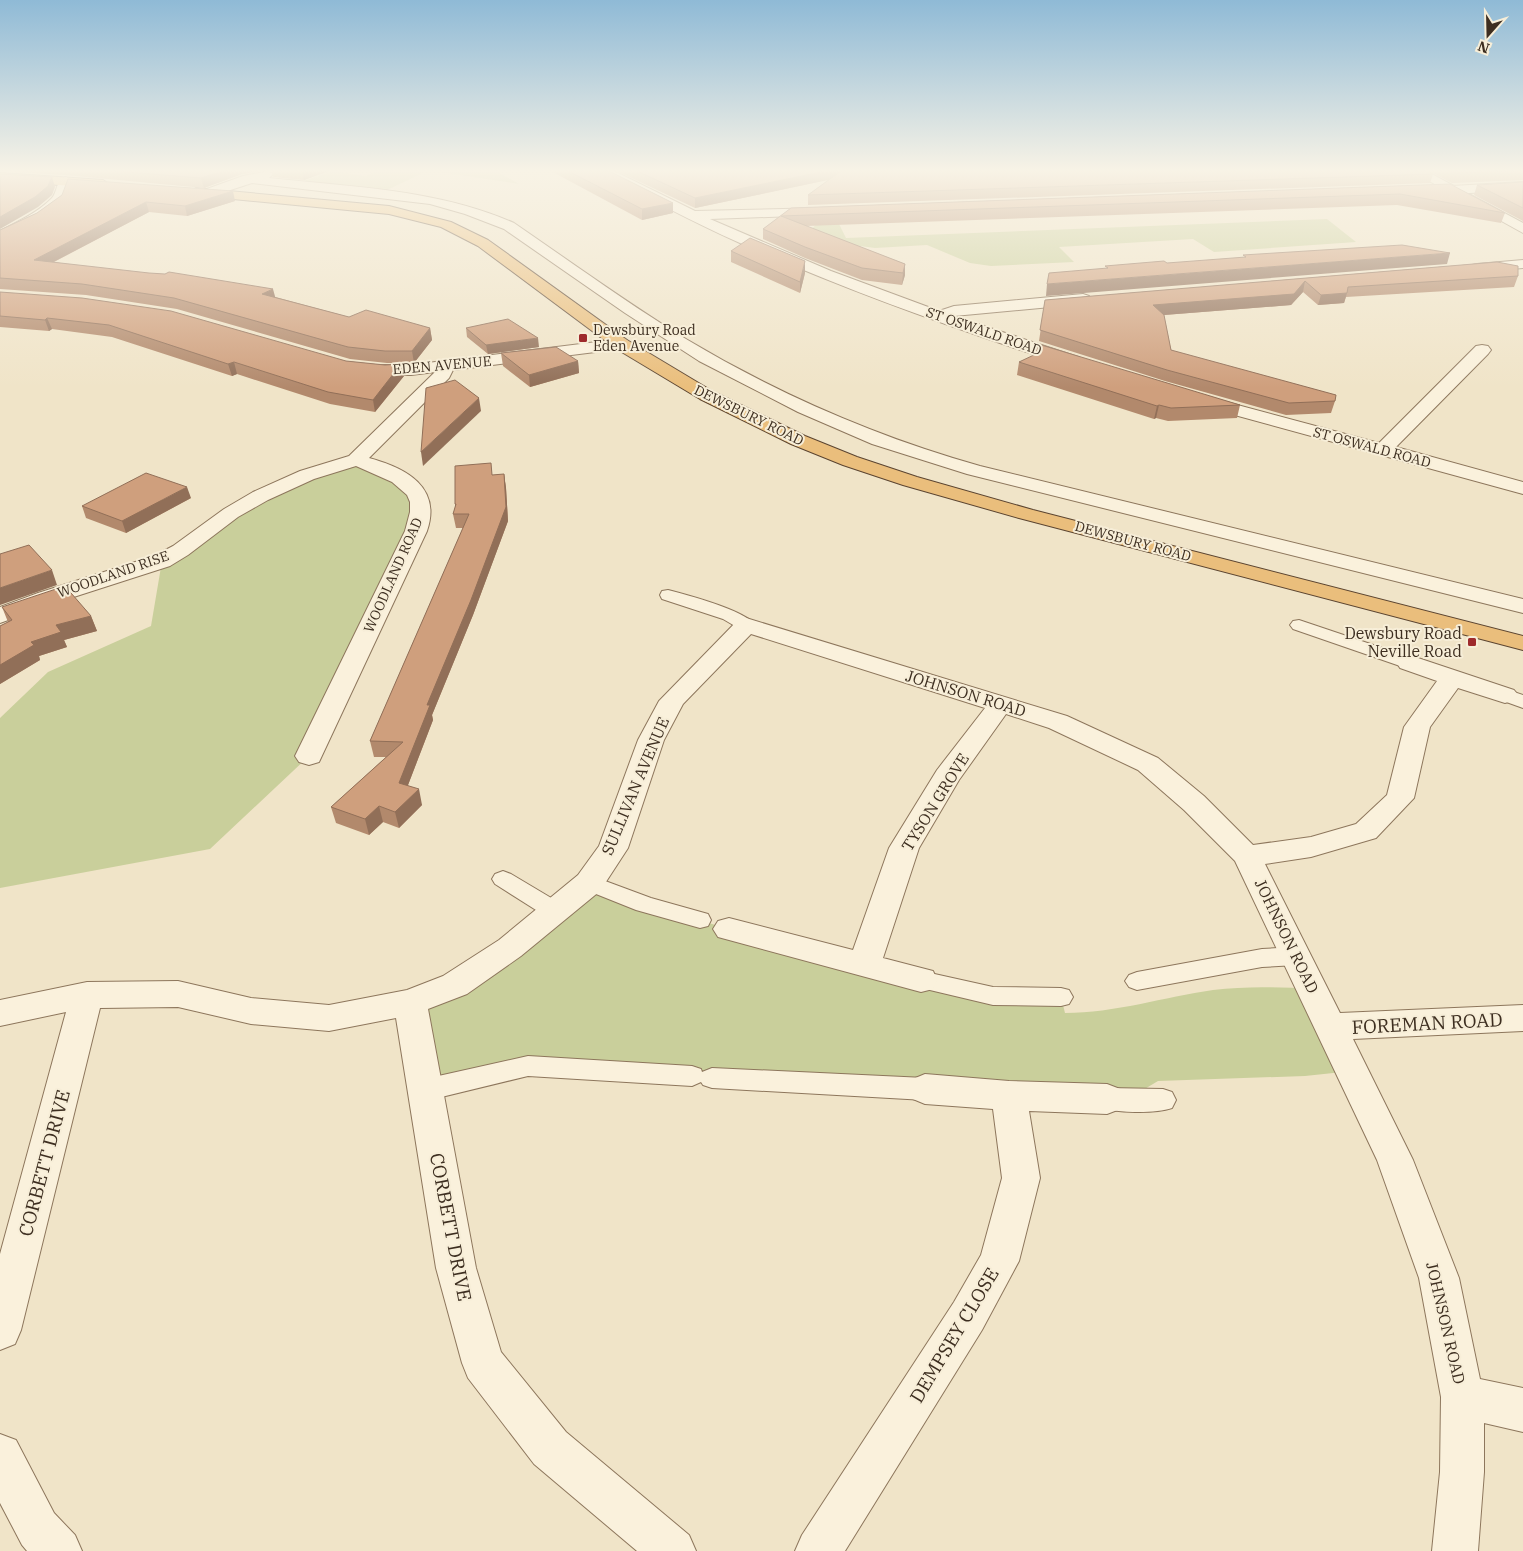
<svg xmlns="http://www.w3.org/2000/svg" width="1523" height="1551" font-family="'IBM Plex Serif',serif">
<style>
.green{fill:#c9cf9b}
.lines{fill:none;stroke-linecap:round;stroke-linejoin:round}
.service-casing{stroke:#8d765c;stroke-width:2}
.minor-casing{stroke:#8d765c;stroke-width:2}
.tertiary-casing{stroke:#8d765c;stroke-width:2}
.trunk-casing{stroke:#5b4430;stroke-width:2}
.service{fill:#faf1dc;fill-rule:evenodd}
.minor{fill:#faf1dc;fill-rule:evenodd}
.tertiary{fill:#faf1dc;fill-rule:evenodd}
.trunk{fill:#eabe7c;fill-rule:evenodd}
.wall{fill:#b2896c}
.shaded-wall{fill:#916f58}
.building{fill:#cf9f7d;stroke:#916f58}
.poi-dot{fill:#9e2a2b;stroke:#f7eed8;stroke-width:2}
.labels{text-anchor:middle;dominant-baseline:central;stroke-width:4;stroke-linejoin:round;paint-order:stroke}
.far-poi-label{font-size:14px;fill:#3d2e20;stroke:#f7eed8;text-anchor:start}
.far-street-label{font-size:14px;fill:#3d2e20;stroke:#f7eed8}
.poi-label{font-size:16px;fill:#3d2e20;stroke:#f7eed8;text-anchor:end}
.street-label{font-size:16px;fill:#3d2e20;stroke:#f7eed8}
.near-street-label{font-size:19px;fill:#3d2e20;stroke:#f7eed8}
</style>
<rect width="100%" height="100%" fill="#f0e4c8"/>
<g class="green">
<path d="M333,171l32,5 13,-5h49l-40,19 -83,-9z"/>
<path d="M434,171h62l23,13z"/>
<path d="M832,210l14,28 481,-19 29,23 -142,10 -21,-13 -134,8 15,15 -83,4 -21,-3 -43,-18 -52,3 -45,-6 -23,-9z"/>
<path d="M356,460l55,25 11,26 -113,245 -99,93 -210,39v-170l48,-46 103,-46 11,-65 67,-47z"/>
<path d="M589,883l55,21 85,25 192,51 140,17 4,16c50,0 99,-16 148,-23 33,-4 66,-3 100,-1l39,82 -47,5 -147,5 -30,18 -600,-33 -103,24 -15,-88z"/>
</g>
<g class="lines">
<defs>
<g id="service">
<path d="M668,590c19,5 77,20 87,35l-3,4 -6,1 -6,-1 -17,-10 -61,-20 -2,-4 2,-4z"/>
<path d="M1299,620l116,39 3,4 -3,4 -6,1 -6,-1 -110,-38 -3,-4 3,-4z"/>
<path d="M1505,689l18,6v13l-25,-9 -2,-4 2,-4z"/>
<path d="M503,871l8,3 52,31 3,6 -3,6 -8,2 -8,-2 -52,-33 -3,-5 3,-5z"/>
<path d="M589,875l62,23 57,16 3,6 -3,6 -8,2 -64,-18 -55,-22 -3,-5 3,-5z"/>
<path d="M1296,947l8,3 4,6 -4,6 -8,3 -34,2 -125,23 -8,-3 -4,-6 4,-6 8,-3 125,-23z"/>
<path d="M921,971l72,16 68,1 8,2 4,7 -4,7 -8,2 -68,-1 -80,-19 -4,-6 4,-6z"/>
<path d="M528,1056l164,10 9,3 1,3 10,-4 213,10 9,4 4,7 -4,7 -9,4 -213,-12 -9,-3 -2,-3 -9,4 -164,-10 -103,25 -9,-4 -4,-7 4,-7 9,-4z"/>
<path d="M1107,1088l56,1 9,3 4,8 -4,8c-17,6 -57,5 -74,-1l-4,-8 4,-8z"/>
</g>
<g id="minor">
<path d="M269,171l4,3 -4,4c82,9 168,11 245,45 57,39 113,80 172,116 92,55 191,98 294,127l543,133v14l-556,-139 -95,-30 -74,-32 -99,-51 -74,-48 -121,-84 -39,-15 -35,-10 -178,-21 -43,14 -7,-4 2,-3 39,-14z"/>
<path d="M599,171h15l81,40 131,-3 2,3 -2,3 -5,1 -111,4 121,52 108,40 15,-5 129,-12 6,2 2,3 -2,3 -6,2 -129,12 124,41 3,4 -3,4 -6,1 -6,-1c-111,-36 -220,-75 -326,-122 -48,-21 -93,-46 -139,-69z"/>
<path d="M66,177l6,4 -8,22 -24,18 -40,20v-10c17,-9 37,-18 51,-32 7,-6 4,-19 15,-22z"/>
<path d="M1523,182v8l-71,4 -7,-4 7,-4z"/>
<path d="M1523,260v8l-46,4 -5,-1 -2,-3 2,-3 5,-1z"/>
<path d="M621,339l6,1 2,4 -2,4 -174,22 -4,8 -80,80c37,10 73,29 58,73l-108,231 -10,3 -10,-3 -4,-6 110,-225 5,-19v-10l-3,-7 -15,-13 -36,-16 -42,13 -46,21 -30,17 -50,38 -18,11 -115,37 -55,20v-16l38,-14 116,-37 19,-10 51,-37 29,-17 47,-21 49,-15 86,-84 -24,3 -46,-1 -6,-1 -3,-4 3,-4h52z"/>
<path d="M1482,345l6,1 3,4 -3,4 -92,93 127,35v12l-325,-89 -3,-4 3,-4 6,-1 175,47 97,-97z"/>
<path d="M746,618l321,98 91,42 46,38 49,49 58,-8 45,-13 31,-29 17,-68 33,-46 -37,-13 -3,-5 3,-5 9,-2 9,2 96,32 4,5 -4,5 -9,3 -47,-15 -28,39 -16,71 -38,40 -65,19 -46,7 75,149 183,-8v26l-170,8 60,121 46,118 21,101 43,9v44l-39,-9v49l-6,79h-46l8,-79 1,-75 -22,-119 -42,-118 -142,-299 -51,-51 -46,-40 -89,-42 -43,-14 -47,66 -40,68 -36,110 50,13 4,9 -4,9 -12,3 -203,-55 -5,-8 5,-8 11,-3 124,32 36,-102 48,-78 48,-62 -234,-74 -68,70 -19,36 -36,108 -28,43 -79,65 -54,38 -39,15 48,259 25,84 65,80 123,103 7,16h-59l-103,-87 -66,-86 -6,-15 -26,-95 -40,-250 -67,13 -78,-7 -73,-17 -78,1 -79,322 -6,14 -15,6v-96l66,-242 -66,14v-26l87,-18 91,-1 73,17 78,7 78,-15 36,-14 56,-36 79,-65 21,-29 39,-106 21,-39 79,-81z"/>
<path d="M925,1074l84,7 98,3 13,5 5,10 -5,10 -13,5 -78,-3 11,67 -21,83 -37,69 -137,221h-50l7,-16 152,-233 27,-47 21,-77 -9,-69 -68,-5 -12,-5 -6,-10 6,-10z"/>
<path d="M0,1434l16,6 38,73 21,22 7,16h-55l-5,-6 -22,-42z"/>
</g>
<path id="tertiary" d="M1411,171h15l97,52v10z"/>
<g id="trunk">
<path d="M0,173l103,7 6,4 -6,4 -103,-7z"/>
<path d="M196,188l193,18 62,16 37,18 139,100 85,51 93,45 52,21 60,20 116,33 490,126v14l-504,-132 -116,-33 -60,-20 -52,-21 -91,-45 -85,-51 -137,-102 -37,-19 -52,-13 -198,-19 -2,-3z"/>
</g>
</defs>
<use href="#service" class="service-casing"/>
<use href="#minor" class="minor-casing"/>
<use href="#tertiary" class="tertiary-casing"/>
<use href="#trunk" class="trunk-casing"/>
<use href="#service" class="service"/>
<use href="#minor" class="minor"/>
<use href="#tertiary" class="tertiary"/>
<use href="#trunk" class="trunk"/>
</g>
<g class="wall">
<path d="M0,171h261l-19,3 -38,14 -139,-13z"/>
<path d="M271,171h58l-25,9 -31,-3 -1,-6z"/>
<path d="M551,171h58l64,42 -31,7z"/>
<path d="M617,171h811l5,3 -3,9 -622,22v-10l20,-15 -133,28z"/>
<path d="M1429,171h94v9l-71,3z"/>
<path d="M1523,182v39l-49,-26 3,-10z"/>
<path d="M1450,184l55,29 -4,10 -104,-18 -591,21 99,38v11l-3,10 -40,-5 -57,-22 -42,-19v-10l28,-21z"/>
<path d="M62,195l173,6 -48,15 -38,-4 -95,50 221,35 74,20 81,11 2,12 -18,23h-27l-37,-4 -173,-50 -91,-14 -86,-6v-59l37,-17z"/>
<path d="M731,251l74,22 -5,20 -69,-31z"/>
<path d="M1497,262l21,14 -4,11 -168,10 -2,6 -26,2 -15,-13 -12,13 -127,10 7,35 164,51 -4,12 -45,2 -121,-34 -126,-40 6,-41z"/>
<path d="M0,292l346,69 39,4 16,-1 3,12 -29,36 -45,-8 -93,-30 -5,2 -120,-39 -60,-8 -3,2 -49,-4z"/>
<path d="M466,328l73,19 -51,7 -21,-17z"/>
<path d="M501,353l77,8 1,12 -49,14 -27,-21z"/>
<path d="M1019,362l221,43 -3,13 -69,3 -12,-3 -2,1 -137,-44z"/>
<path d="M504,474l2,14 2,33 -35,94 -41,100 1,5 -25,65 14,20 -23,23 -16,-6 -14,13 -33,-12 -5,-16 55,-50h-12l-4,-16 93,-213h-7l-3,-14 2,-6v-4z"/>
<path d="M191,498l-65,35 -40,-15 -4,-12z"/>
<path d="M2,607l89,9 6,15 -33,9 3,7 -28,9 1,4 -40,24v-58l8,-4z"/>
</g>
<g class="shaded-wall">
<path d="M223,171h38l-19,3 -38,14 -3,-10z"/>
<path d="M302,171h27l-25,9z"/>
<path d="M826,171h20v5l-151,32v-10z"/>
<path d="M52,177l3,10 -3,8 -14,12 -38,22v-12z"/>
<path d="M233,191l2,10 -48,15 -2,-10z"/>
<path d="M146,202l3,10 -111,58 -4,-10z"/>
<path d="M673,203v10l-31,7v-11z"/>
<path d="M1450,253l-3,11 -401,32 1,-12z"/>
<path d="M805,261v12l-5,20v-11z"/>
<path d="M905,264v11l-3,10 1,-12z"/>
<path d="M1305,281l-2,11 -12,13 -140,11 2,-11z"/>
<path d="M273,289l3,11 -14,-6z"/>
<path d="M1347,293l-3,10 -26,2 3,-10z"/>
<path d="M47,318l5,11 -3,2 -4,-11z"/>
<path d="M430,328l2,12 -18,23 -2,-12z"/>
<path d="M538,338l1,9 -51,7 -2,-9z"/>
<path d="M578,361l1,12 -49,14 -1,-12z"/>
<path d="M234,362l3,12 -5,2 -4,-12z"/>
<path d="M401,364l3,12 -29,36 -2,-12z"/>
<path d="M479,398l2,13 -58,55 -2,-14z"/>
<path d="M1159,405l-3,13 -2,1 3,-13z"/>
<path d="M504,474l2,14 2,33 -35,94 -41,100 1,5 -30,78 -4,-15 28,-78z"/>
<path d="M187,487l4,11 -65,35 -4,-12z"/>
<path d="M52,570l5,15 -57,20v-17z"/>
<path d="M91,616l6,15 -33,9 3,7 -28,9 1,4 -40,24v-19l31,-23 25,-17z"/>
<path d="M419,789l3,16 -23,23 -4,-16z"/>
<path d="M379,806l4,16 -14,13 -4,-16z"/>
</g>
<g class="building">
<path d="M115,171h108l-22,7z"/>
<path d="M568,171h41l64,32 -31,6z"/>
<path d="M637,171h189l-131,27z"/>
<path d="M841,171h587l5,3 -625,21z"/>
<path d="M1451,171h66l-62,2z"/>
<path d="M0,174l52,3 -4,9 -13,11 -35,20z"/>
<path d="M68,179l165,12 -48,15 -39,-4 -112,58 115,13 16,1 4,-2 104,17 -11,5 87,23 17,-7 64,18 -18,23h-27l-37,-4 -174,-49 -92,-14 -82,-6v-48l37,-17 25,-18z"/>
<path d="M1523,182v26l-46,-23z"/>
<path d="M1450,184l55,29 -105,-19 -619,22 124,48 -2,9 -41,-5 -57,-21 -42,-18 28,-21z"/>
<path d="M750,238l55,23 -5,21 -69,-31z"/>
<path d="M1402,245l48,8 -403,31 2,-11 59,-5 -3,-2 59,-5 3,2 79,-6 -3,-2z"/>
<path d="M1497,262l21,4v10l-170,11 -1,6 -26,2 -16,-14 -11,13 -141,11 11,10 7,35 165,45 -1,6 -46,2 -122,-33 -127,-40 5,-30z"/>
<path d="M0,292l82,6 89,13 175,50 39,4 16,-1 -28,36 -45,-8 -94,-30 -6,2 -119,-39 -62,-7 -2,2 -45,-4z"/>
<path d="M508,319l30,19 -52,7 -20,-17z"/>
<path d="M1038,344l202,61 -69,3 -12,-3 -2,1 -138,-44 17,-8z"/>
<path d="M556,347l22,14 -49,14 -28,-22z"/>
<path d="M455,380l24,18 -58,54 5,-64z"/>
<path d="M491,463l1,12 12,-1 2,33 -35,93 -44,105h3l-31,78 20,6 -24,23 -16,-6 -14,13 -34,-12 72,-65 -33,-1 99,-227h-16l3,-10h-1v-38z"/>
<path d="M146,473l41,14 -65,34 -40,-15z"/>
<path d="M29,545l23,25 -52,18v-34z"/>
<path d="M65,586l26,30 -35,9 5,7 -30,10 3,3 -34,20v-39l12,-6 -10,-13z"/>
</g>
<linearGradient id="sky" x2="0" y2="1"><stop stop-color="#8fbad6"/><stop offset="0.44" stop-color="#f8f3e6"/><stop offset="1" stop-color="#f8f3e6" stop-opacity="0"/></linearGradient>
<rect width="1523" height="388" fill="url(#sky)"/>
<g class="poi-dot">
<rect x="578" y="333" width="10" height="10" rx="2.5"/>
<rect x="1467" y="637" width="10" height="10" rx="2.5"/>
</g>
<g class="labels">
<g class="far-poi-label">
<text x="593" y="330">Dewsbury Road<tspan x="593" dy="16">Eden Avenue</tspan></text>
</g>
<g class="far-street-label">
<text transform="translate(984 331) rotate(19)">ST OSWALD ROAD</text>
<text transform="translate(442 365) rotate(-5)">EDEN AVENUE</text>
<text transform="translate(749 415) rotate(26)">DEWSBURY ROAD</text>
<text transform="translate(1372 447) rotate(15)">ST OSWALD ROAD</text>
<text transform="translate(1133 541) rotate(15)">DEWSBURY ROAD</text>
<text transform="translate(113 574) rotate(-19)">WOODLAND RISE</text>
<text transform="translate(393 575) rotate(-66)">WOODLAND ROAD</text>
</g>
<g class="poi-label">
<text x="1462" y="633">Dewsbury Road<tspan x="1462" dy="18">Neville Road</tspan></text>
</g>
<g class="street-label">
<text transform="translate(966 693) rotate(17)">JOHNSON ROAD</text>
<text transform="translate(635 786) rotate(-67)">SULLIVAN AVENUE</text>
<text transform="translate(935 802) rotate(-58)">TYSON GROVE</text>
<text transform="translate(1287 936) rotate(64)">JOHNSON ROAD</text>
<text transform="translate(1446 1323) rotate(77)">JOHNSON ROAD</text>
</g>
<g class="near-street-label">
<text transform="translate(1427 1023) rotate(-3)">FOREMAN ROAD</text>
<text transform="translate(44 1163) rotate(-75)">CORBETT DRIVE</text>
<text transform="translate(451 1227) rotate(79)">CORBETT DRIVE</text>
<text transform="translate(954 1335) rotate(-59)">DEMPSEY CLOSE</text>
</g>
</g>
<g transform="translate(1488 35) rotate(200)" stroke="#f7eed8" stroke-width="4" paint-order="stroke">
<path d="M0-4L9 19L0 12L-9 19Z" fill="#3d2e20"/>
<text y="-8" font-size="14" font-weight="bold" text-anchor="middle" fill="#3d2e20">N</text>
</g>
</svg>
